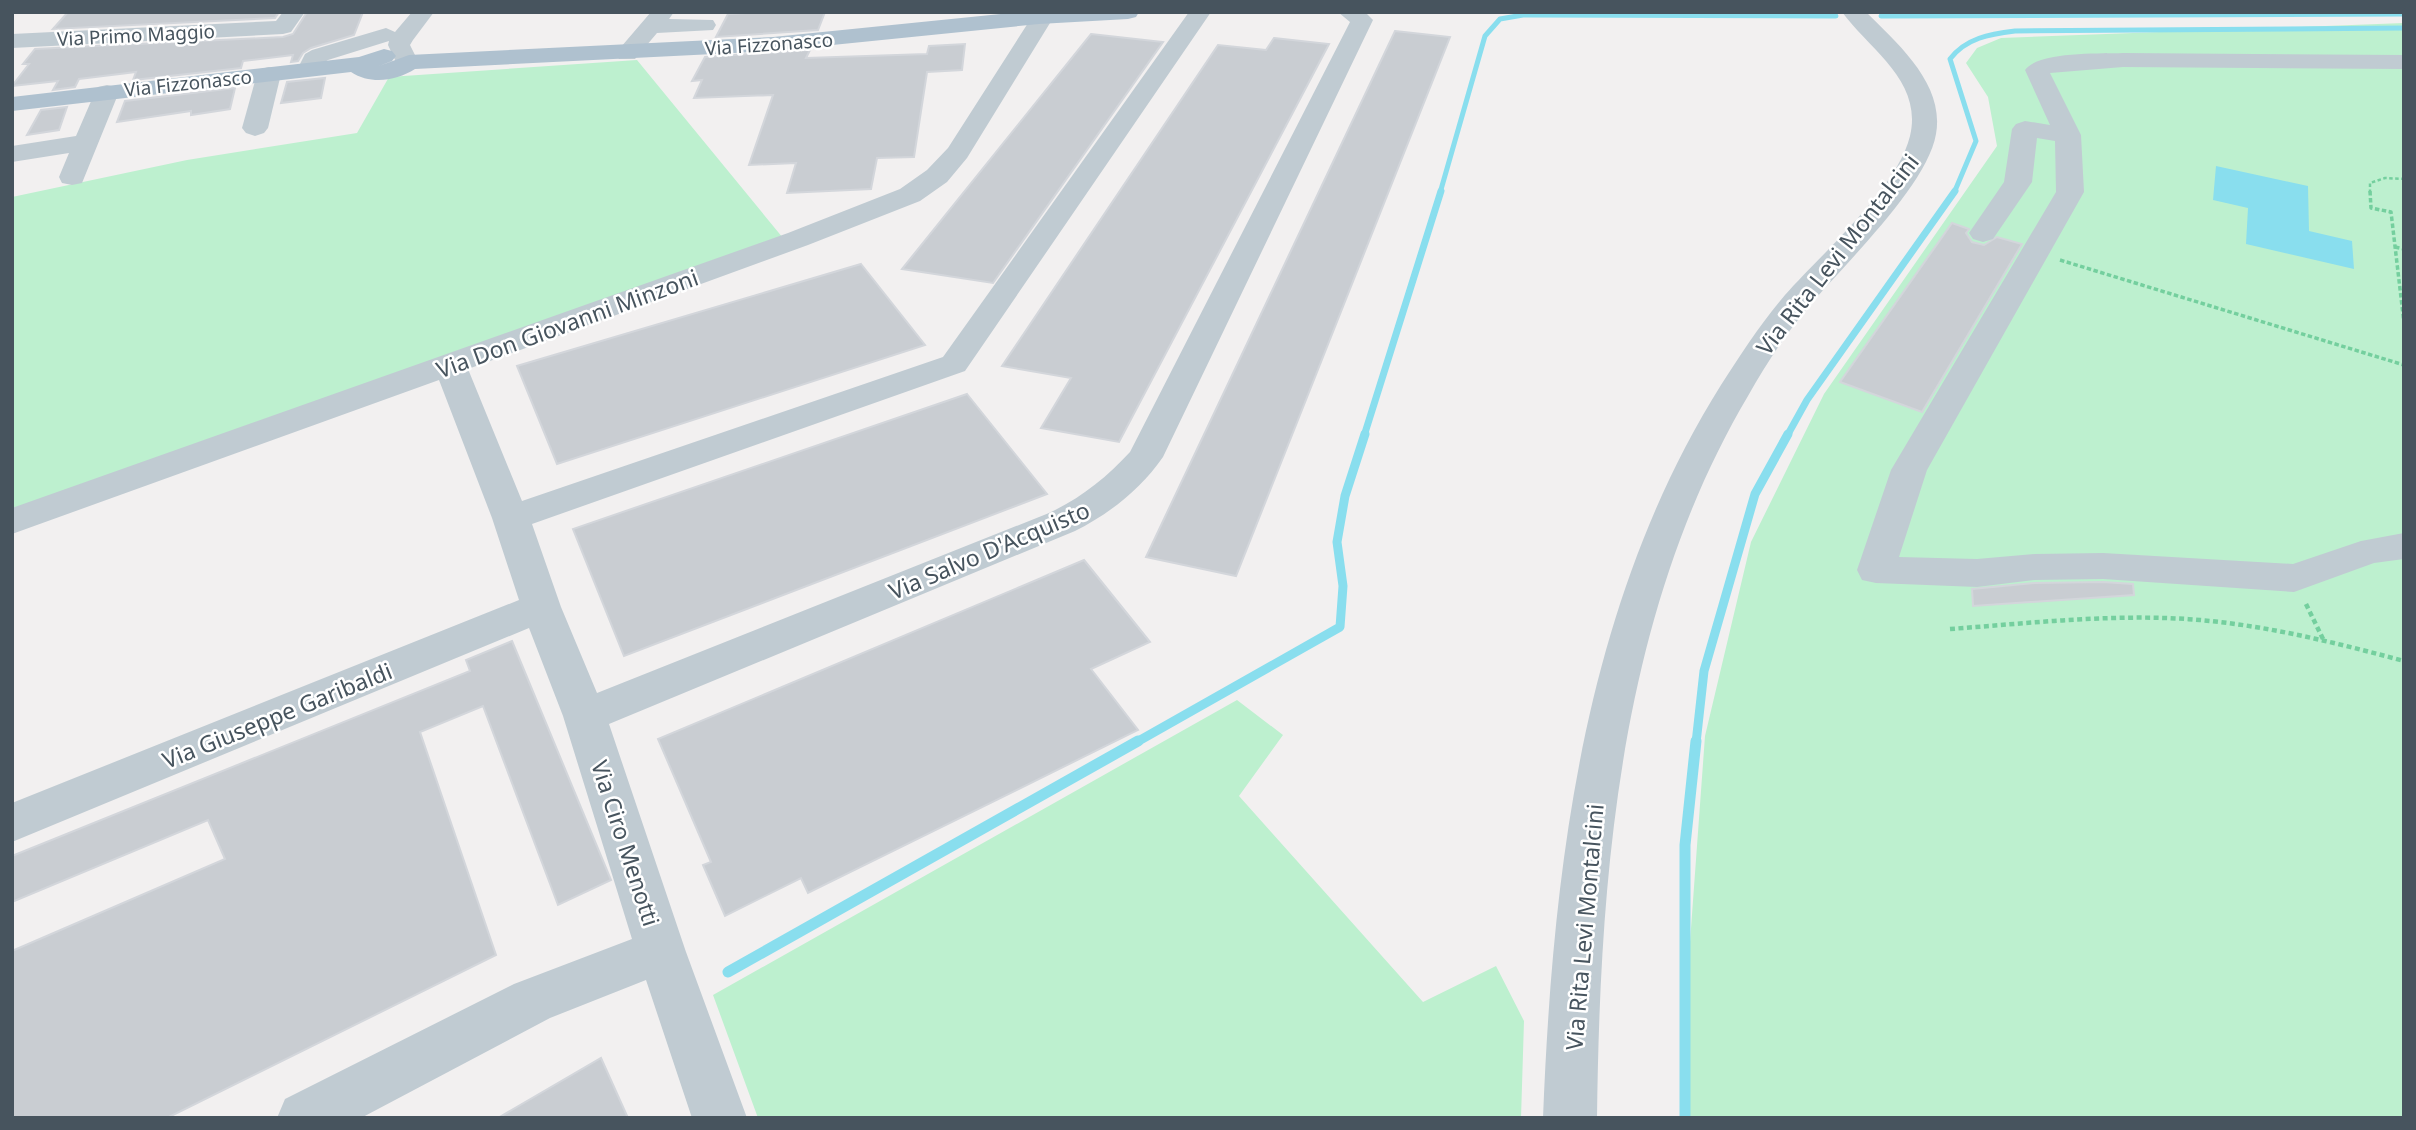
<svg xmlns="http://www.w3.org/2000/svg" width="2416" height="1130" font-family="'Noto Sans',sans-serif">
<style>
.green{fill:#bdf0cf}
.water{fill:#89deee}
.lines{fill:none;stroke-linecap:round;stroke-linejoin:round}
.stream-far3{stroke:#89deee;stroke-width:5}
.stream-far2{stroke:#89deee;stroke-width:7}
.stream-far1{stroke:#89deee;stroke-width:9}
.stream{stroke:#89deee;stroke-width:11}
.building{fill:#c9cdd2;stroke:#d3d6db;stroke-width:2}
.path-far2{stroke:#74cf9e;stroke-width:2.5;stroke-dasharray:3.5 2.5;stroke-linecap:butt}
.path-far1{stroke:#74cf9e;stroke-width:3.5;stroke-dasharray:4.5 2.5;stroke-linecap:butt}
.path{stroke:#74cf9e;stroke-width:4.5;stroke-dasharray:5 3.5;stroke-linecap:butt}
.minor{fill:#c0cbd2;fill-rule:evenodd}
.major{fill:#afc1cf;fill-rule:evenodd}
.labels{text-anchor:middle;dominant-baseline:central;stroke-width:5;stroke-linejoin:round;paint-order:stroke}
.far-street-label{font-size:19px;fill:#47545e;stroke:#fff}
.street-label{font-size:23px;fill:#47545e;stroke:#fff}
</style>
<rect width="100%" height="100%" fill="#f2f0f0"/>
<g class="green">
<path d="M2404,23v1095h-714l-7,-80 22,-302 46,-194 73,-148 173,-248 -9,-49 -22,-34 11,-15 24,-10z"/>
<path d="M637,60l146,178 -771,273v-314l175,-37 170,-27 32,-56z"/>
<path d="M1237,700l46,35 -44,61 184,206 73,-36 28,55 -3,97h-763l-45,-123z"/>
</g>
<path class="water" d="M2216,166l92,20 1,45 43,10 2,28 -108,-25 2,-36 -35,-8z"/>
<g class="lines">
<g class="stream-far3">
<path d="M1881,16l523,-2"/>
<path d="M1440,193l45,-157 15,-17 23,-4 313,1"/>
<path d="M1954,193l22,-52 -26,-82c16,-21 40,-25 65,-28l389,-3"/>
</g>
<g class="stream-far2">
<path d="M1364,436l77,-245"/>
<path d="M1787,436l20,-36 148,-209"/>
</g>
<g class="stream-far1">
<path d="M1135,743l205,-116 3,-41 -6,-44 8,-46 20,-62"/>
<path d="M1696,743l8,-72 51,-177 33,-60"/>
</g>
<g class="stream">
<path d="M728,972l410,-231"/>
<path d="M1685,1118v-273l11,-104"/>
</g>
</g>
<g class="building">
<path d="M68,12h211l-4,6 -222,11z"/>
<path d="M307,12h56l-9,23 -43,13 -8,5 -5,8 -7,1 2,-7 -50,6 -2,7 -108,12 3,-8 -57,7 -4,8 -22,3 5,-9 -46,5 17,-22h-6l12,-15 248,-12 10,-3z"/>
<path d="M764,12h61l-7,18 -102,7 12,-23z"/>
<path d="M1395,31l55,6 -214,539 -90,-19z"/>
<path d="M1091,34l72,8 -170,241 -91,-14z"/>
<path d="M1274,38l55,6 -210,398 -78,-14 30,-50 -69,-12 216,-321 48,5z"/>
<path d="M965,44l-3,26 -35,2 -13,85 -37,1 -6,31 -84,4 9,-30 -47,2 24,-70 -79,3 8,-18 -10,1 13,-24 105,-7 -4,8 121,-4 2,-8z"/>
<path d="M325,78l-4,20 -40,5 6,-21z"/>
<path d="M235,88l-5,21 -39,6v-4l-74,11 8,-21z"/>
<path d="M67,107l-8,23 -32,5 14,-25z"/>
<path d="M1952,223l17,6 -3,4 6,9 12,3 13,-8 25,7 -100,168 -82,-30z"/>
<path d="M861,264l64,81 -368,119 -40,-98z"/>
<path d="M967,394l80,100 -423,162 -51,-127z"/>
<path d="M1084,560l66,82 -59,27 47,61 -330,163 -7,-15 -76,38 -22,-51 8,-3 -53,-123z"/>
<path d="M2103,582l30,2 1,11 -161,11 -1,-17 63,-6z"/>
<path d="M512,641l99,239 -53,25 -75,-199 -63,26 76,223 -329,163h-155v-167l213,-92 -17,-39 -196,82v-46l458,-185 -4,-11z"/>
<path d="M601,1058l27,60h-130z"/>
</g>
<g class="lines">
<path class="path-far2" d="M2370,193v-10l15,-5 19,1"/>
<g class="path-far1">
<path d="M2370,191l1,17 20,4 13,111"/>
<path d="M2395,247l9,2"/>
<path d="M2060,260l344,105"/>
</g>
<g class="path">
<path d="M2306,604l17,35"/>
<path d="M1950,629c83,-6 167,-16 250,-9 69,6 137,23 204,41"/>
</g>
<g class="minor">
<path d="M283,12h22l-14,20 -8,2 -271,14v-14l264,-13z"/>
<path d="M412,12h22l-21,28 -3,5 5,10 -4,5h-16l-7,-15 1,-4 -61,19 -5,3 -6,12h-16l-4,-5 8,-16 7,-4 74,-22 9,4z"/>
<path d="M651,12h23l-5,7 44,1 3,5 -3,5 -56,3 -22,26h-16l-4,-5z"/>
<path d="M1031,12h16l3,11 -83,135 -20,24 -27,19 -112,44 -340,124 54,132 421,-144 246,-345h22l-246,359 -433,153 29,83 36,86 452,-180c32,-15 57,-35 81,-61l220,-430 -12,-10h27l8,8 -210,437c-22,32 -54,57 -88,74l-466,193 77,228 61,166h-55l-46,-138 -96,38 -189,100h-84l8,-19 229,-115 118,-45 -69,-223 -34,-88 -517,214v-39l507,-203 -27,-82 -53,-138 -427,154v-26l776,-275 112,-44 27,-19 21,-22 80,-125z"/>
<path d="M1842,12h24c32,32 79,72 70,122 -9,53 -95,133 -130,176 -22,26 -41,56 -58,86 -128,216 -148,477 -151,722h-54c10,-252 41,-515 178,-733 20,-31 40,-62 64,-90 37,-42 112,-106 125,-159 13,-55 -40,-86 -68,-124z"/>
<path d="M2123,53l281,2v14l-281,-2 -73,6 31,62 3,57 -157,278 -28,87 78,2 58,-5 68,-1 190,11 68,-23 43,-8v26l-30,4 -80,29 -191,-13 -68,1 -58,7 -101,-4 -14,-3 -5,-10 34,-100 165,-278 -1,-51 -18,-3 -5,44 -39,57 -10,3 -10,-3 -4,-6 35,-51 8,-53 4,-5 9,-3 25,4 -25,-55c14,-19 75,-16 98,-17z"/>
<path d="M269,67l8,2 4,5 -13,54 -4,5 -9,3 -9,-3 -4,-5 15,-54 4,-5z"/>
<path d="M107,85l9,2 3,5 -37,91 -10,2 -10,-2 -3,-6 10,-24 -57,9v-16l64,-10 19,-44 3,-5z"/>
</g>
<path class="major" d="M1020,12h119l-3,5 -8,2 -89,5 -266,27 -358,18c-19,12 -44,16 -64,3l-339,39v-14l347,-40 25,-8 8,2 4,5 -4,5 -13,5 30,-11 364,-18z"/>
</g>
<g class="labels">
<g class="far-street-label">
<text transform="translate(136 35) rotate(-3)">Via Primo Maggio</text>
<text transform="translate(769 44) rotate(-4)">Via Fizzonasco</text>
<text transform="translate(188 83) rotate(-6)">Via Fizzonasco</text>
</g>
<g class="street-label">
<text transform="translate(1837 254) rotate(-52)">Via Rita Levi Montalcini</text>
<text transform="translate(567 323) rotate(-20)">Via Don Giovanni Minzoni</text>
<text transform="translate(989 550) rotate(-23)">Via Salvo D'Acquisto</text>
<text transform="translate(277 715) rotate(-22)">Via Giuseppe Garibaldi</text>
<text transform="translate(626 843) rotate(72)">Via Ciro Menotti</text>
<text transform="translate(1584 927) rotate(-85)">Via Rita Levi Montalcini</text>
</g>
</g>
<rect width="2416" height="1130" fill="none" stroke="#47545e" stroke-width="28"/>
</svg>
